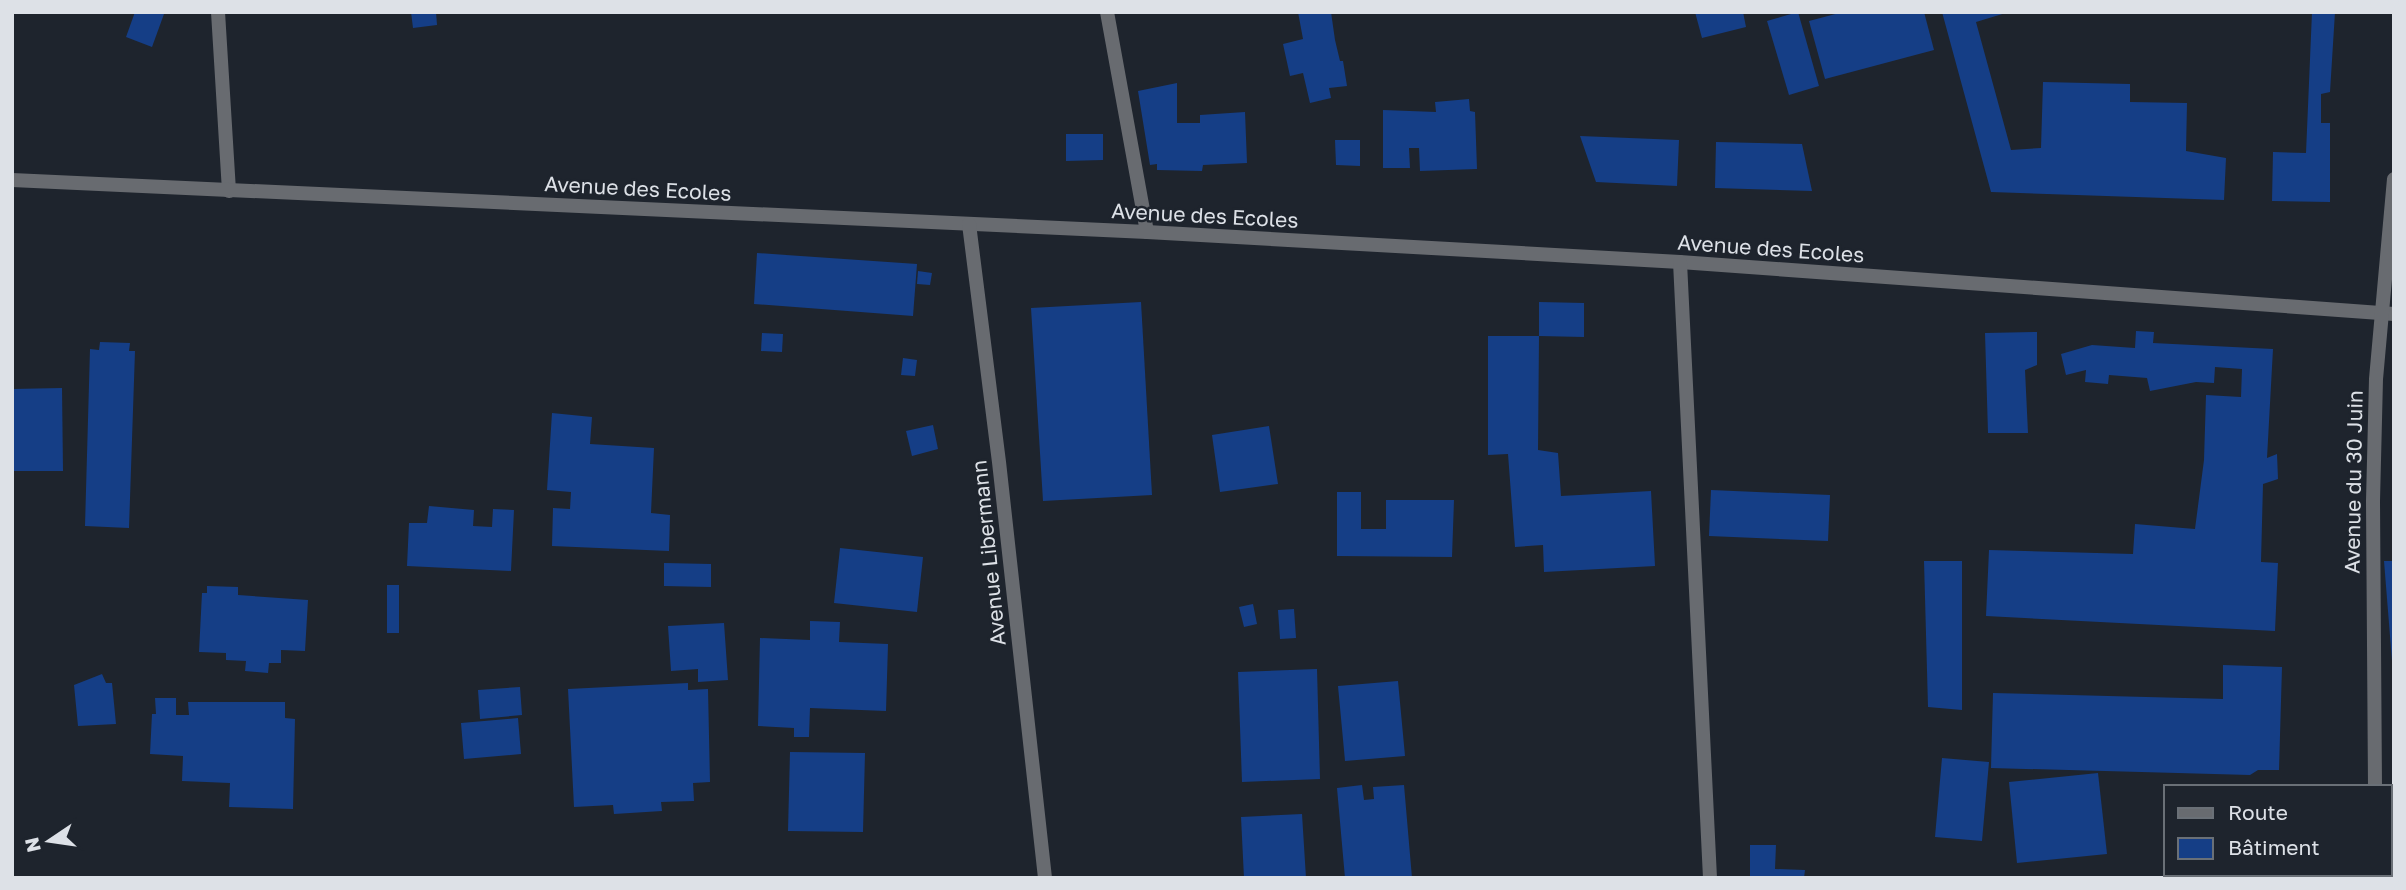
<svg xmlns="http://www.w3.org/2000/svg" width="2406" height="890" font-family="'Golos Text',sans-serif">
<style>
.building{fill:#153e86}
.lines{fill:none;stroke-linecap:round;stroke-linejoin:round}
.minor{stroke:#686b70;stroke-width:14}
.tertiary{stroke:#686b70;stroke-width:14}
.labels{text-anchor:middle;dominant-baseline:central;stroke-width:5;stroke-linejoin:round;paint-order:stroke}
.street-label{font-size:21px;fill:#dde1e7;stroke:#1e242d}
</style>
<rect width="100%" height="100%" fill="#1e242d"/>
<g class="building">
<path d="M135,12l29,2 -12,33 -26,-10z"/>
<path d="M411,12h25l1,13 -24,3z"/>
<path d="M1298,12h33l4,28 5,21h3l4,25 -18,2 2,10 -21,5 -7,-30 -13,3 -7,-32 20,-5z"/>
<path d="M1695,12h48l3,15 -44,11z"/>
<path d="M1798,12l21,74 -30,9 -22,-74z"/>
<path d="M1843,12h81l10,38 -109,29 -16,-58z"/>
<path d="M1942,12h67l-33,10 35,128 30,-2 2,-66 87,2v18l57,1 -1,48 40,7 -2,42 -233,-8z"/>
<path d="M2312,12h23l-5,80 -9,2v29h9v79l-58,-1 1,-49 33,1z"/>
<path d="M1177,83v40h23v-8l45,-3 2,51 -44,2 -1,6 -45,-1v-6l-7,1 -12,-74z"/>
<path d="M1469,99l1,12 5,1 2,57 -57,2 -1,-23h-10l1,20h-27v-58l53,2 -1,-10z"/>
<path d="M1066,134h37v26l-37,1z"/>
<path d="M1580,136l99,4 -2,46 -81,-4z"/>
<path d="M1335,140h25v26l-24,-1z"/>
<path d="M1716,142l86,2 10,47 -97,-3z"/>
<path d="M757,253l160,11 -4,52 -159,-12z"/>
<path d="M918,271l14,2 -2,12 -13,-1z"/>
<path d="M1141,302l11,193 -109,6 -12,-193z"/>
<path d="M1539,302l45,1v34l-45,-1z"/>
<path d="M2136,331l18,1 -1,11 120,6 -6,109 10,-4 1,25 -15,5 -2,78 17,1 -3,68 -289,-15 3,-66 144,4 2,-30 60,5 9,-69 2,-65 35,2 1,-28 -27,-2 -1,16 -18,-1 -46,9 -3,-13 -38,-3 -1,9 -23,-2 1,-12 -20,5 -5,-21 31,-9 43,3z"/>
<path d="M2037,332v33l-12,5 3,63h-40l-3,-100z"/>
<path d="M762,333l21,1 -1,18 -21,-1z"/>
<path d="M1488,336h51l-1,114 20,3 3,43 90,-5 4,75 -111,6 -1,-27 -28,2 -7,-93 -20,1z"/>
<path d="M100,342l30,1 -1,8h6l-6,177 -44,-2 5,-177 9,1z"/>
<path d="M903,358l14,2 -2,16 -14,-1z"/>
<path d="M62,388l1,83h-51v-82z"/>
<path d="M552,413l40,4 -2,27 64,4 -3,65 19,2 -1,36 -117,-5 1,-38 17,1 1,-17 -24,-2z"/>
<path d="M933,425l5,24 -26,7 -6,-25z"/>
<path d="M1269,426l9,58 -58,8 -8,-57z"/>
<path d="M1711,490l119,5 -2,46 -119,-5z"/>
<path d="M1337,492h24v37h25v-29h68l-2,57 -115,-1z"/>
<path d="M429,506l45,4 -1,16 19,1 1,-18 21,1 -3,61 -104,-5 2,-43h18z"/>
<path d="M840,548l83,9 -6,55 -83,-9z"/>
<path d="M1924,561h38v149l-34,-3z"/>
<path d="M2384,561h10v100h-2z"/>
<path d="M664,563l47,1v23l-47,-1z"/>
<rect x="387" y="585" width="12" height="48"/>
<path d="M207,586l31,1v8l70,5 -3,51 -24,-1v13h-12l-1,10 -23,-2 1,-10 -20,-1v-7l-27,-1 3,-59h5z"/>
<path d="M1253,604l4,20 -13,3 -5,-20z"/>
<path d="M1294,609l2,29 -16,1 -2,-29z"/>
<path d="M810,621l30,1 -1,20 49,2 -2,67 -76,-3 -1,29h-15v-9l-36,-2 2,-88 50,2z"/>
<path d="M724,623l4,57 -30,2v-13l-27,2 -3,-45z"/>
<path d="M2223,665l59,2 -3,103h-21l-8,5 -259,-7 2,-75 230,6z"/>
<path d="M1317,669l3,110 -78,3 -4,-110z"/>
<path d="M102,674l4,9h6l4,41 -38,2 -4,-41z"/>
<path d="M1398,681l7,75 -60,5 -7,-75z"/>
<path d="M688,683v7l20,-1 2,93 -17,1 1,18 -33,1 1,9 -48,3 -1,-9 -39,2 -6,-118z"/>
<path d="M520,687l2,28 -42,4 -2,-29z"/>
<path d="M155,698h21v17h13l-1,-13h97v16l10,1 -2,90 -64,-2 1,-24 -48,-2 1,-25 -33,-2 2,-40h4z"/>
<path d="M518,718l3,36 -57,5 -3,-36z"/>
<path d="M790,752l75,1 -2,79 -75,-1z"/>
<path d="M1942,758l47,4 -7,79 -47,-4z"/>
<path d="M2098,773l9,81 -90,9 -8,-81z"/>
<path d="M1362,785l2,15 10,-1 -1,-12 31,-2 8,93h-67l-8,-90z"/>
<path d="M1302,814l4,64h-62l-3,-61z"/>
<path d="M1750,845h26l-1,24 30,1 -1,8h-54z"/>
</g>
<g class="lines">
<g class="minor">
<path d="M218,12l11,179"/>
<path d="M1107,12l40,220"/>
<path d="M12,180l1135,52 533,30 714,52"/>
<path d="M969,224l30,238 46,416"/>
<path d="M1680,262l30,616"/>
</g>
<g class="tertiary">
<path d="M2375,787l-2,-286 3,-122 18,-200"/>
<path d="M2378,874l1,4"/>
</g>
</g>
<g class="labels">
<g class="street-label">
<text transform="translate(638 188) rotate(3)">Avenue des Ecoles</text>
<text transform="translate(1205 215) rotate(3)">Avenue des Ecoles</text>
<text transform="translate(1771 248) rotate(4)">Avenue des Ecoles</text>
<text transform="translate(2353 482) rotate(-89)">Avenue du 30 Juin</text>
<text transform="translate(988 553) rotate(-96)">Avenue Libermann</text>
</g>
</g>
<rect width="2406" height="890" fill="none" stroke="#dde1e7" stroke-width="28"/>
<rect x="2164" y="785" width="228" height="91" fill="#1e242d" stroke="#6a7077" stroke-width="2"/>
<rect x="2178" y="808" width="35" height="10" fill="#686b70" stroke="#6a7077" stroke-width="2"/>
<text x="2228" y="820" font-size="21" fill="#dde1e7">Route</text>
<rect x="2178" y="838" width="35" height="21" fill="#153e86" stroke="#6a7077" stroke-width="2"/>
<text x="2228" y="855" font-size="21" fill="#dde1e7">Bâtiment</text>
<g transform="translate(49 841) rotate(257)" stroke="#1e242d" stroke-width="5" paint-order="stroke">
<path d="M0-5L12 26L0 18L-12 26Z" fill="#dde1e7"/>
<text y="-10" font-size="19" font-weight="bold" text-anchor="middle" fill="#dde1e7">N</text>
</g>
</svg>
